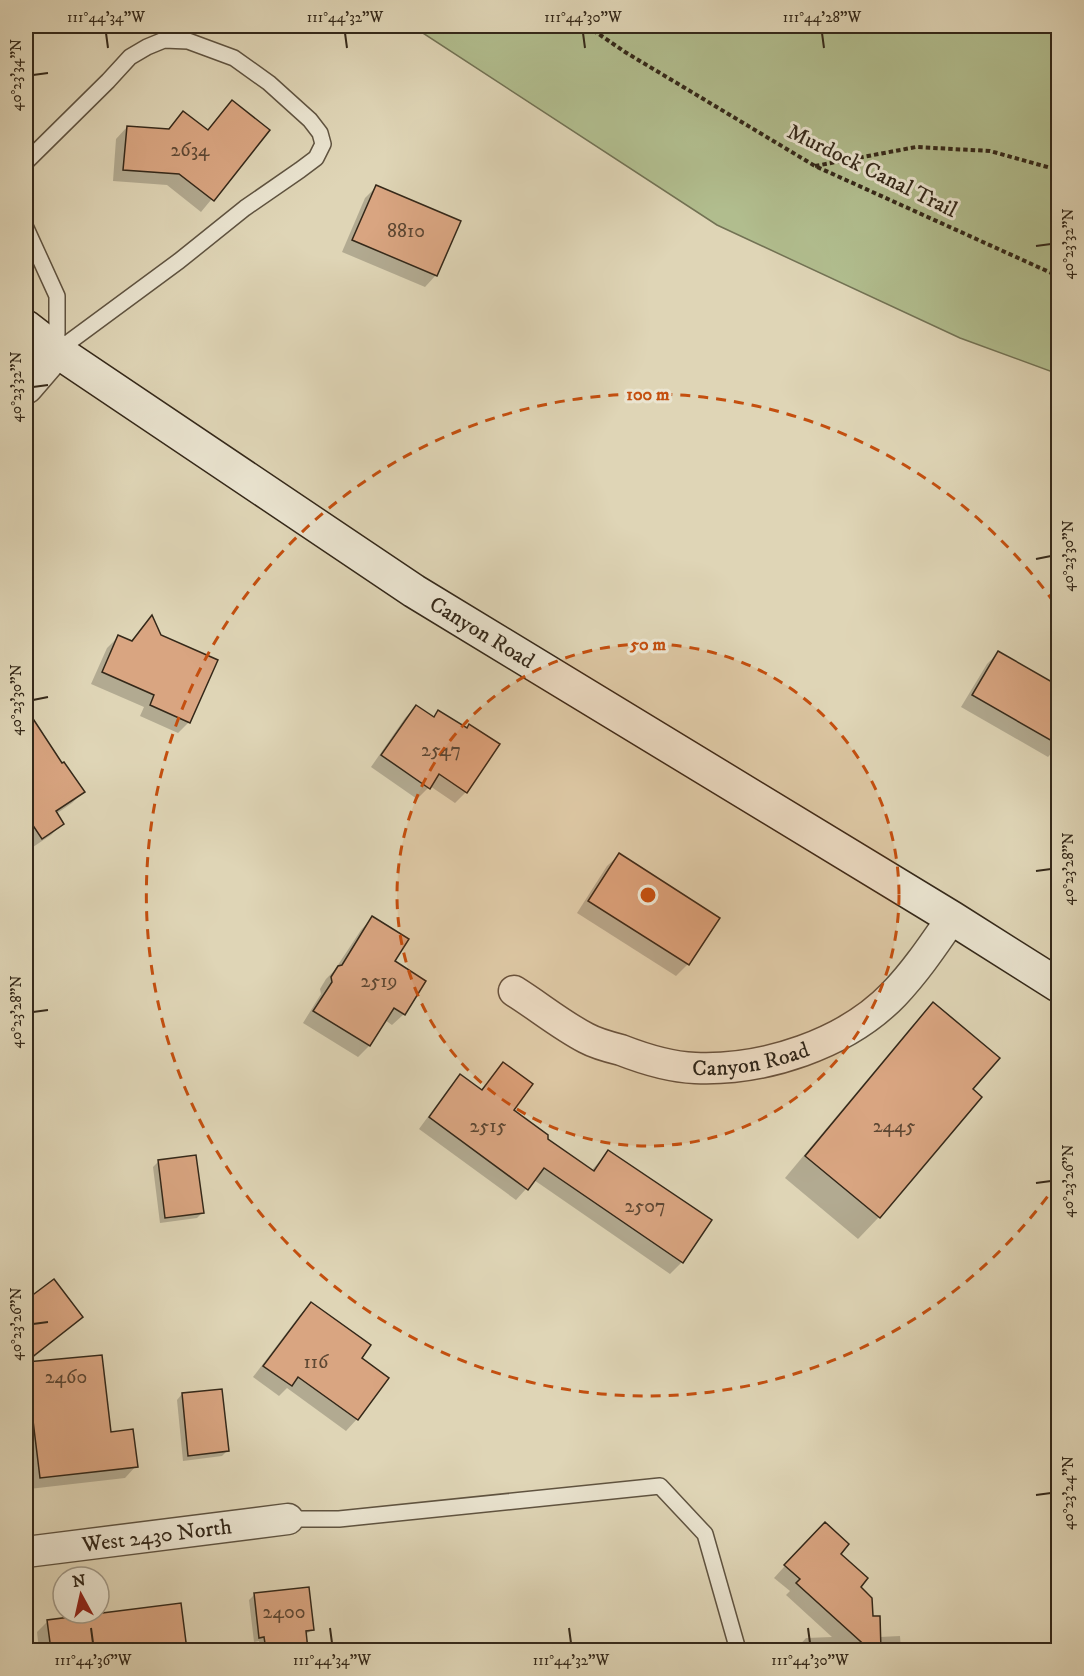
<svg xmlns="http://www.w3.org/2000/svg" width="1084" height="1676" font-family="'IM FELL DW Pica',serif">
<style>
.green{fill:#b1bd8e;stroke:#727254;stroke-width:1.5}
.shadow{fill:#0003}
.building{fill:#d9a581;stroke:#342819;stroke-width:1.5}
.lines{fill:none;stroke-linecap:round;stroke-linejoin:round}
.service-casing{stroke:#5f5340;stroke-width:18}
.minor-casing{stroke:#5f5340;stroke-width:33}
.tertiary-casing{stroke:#5f5340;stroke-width:36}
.secondary-casing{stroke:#342819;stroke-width:36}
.path{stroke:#342819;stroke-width:4;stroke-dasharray:4.5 3;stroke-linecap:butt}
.service{stroke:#eae4d0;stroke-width:15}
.minor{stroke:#eae4d0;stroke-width:30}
.tertiary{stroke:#eae4d0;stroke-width:33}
.secondary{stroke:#eae4d0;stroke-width:33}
.ticks{fill:none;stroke:#342819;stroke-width:2}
.ring{fill:none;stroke:#c44f0f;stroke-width:3;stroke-dasharray:10 8}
.labels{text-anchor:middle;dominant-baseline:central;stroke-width:6;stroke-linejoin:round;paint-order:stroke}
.number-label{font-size:20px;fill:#5d4733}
.street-label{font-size:22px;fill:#342819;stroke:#eae4d0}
.centre{fill:#c44f0f;stroke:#eae4d0;stroke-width:3}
.ring-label{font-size:18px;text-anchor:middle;font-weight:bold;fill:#c44f0f;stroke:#eae4d0;stroke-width:6;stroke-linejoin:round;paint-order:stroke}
.neatline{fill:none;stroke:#342819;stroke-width:2}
.ticks-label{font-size:15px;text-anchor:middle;fill:#342819}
</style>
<rect width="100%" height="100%" fill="#dfd5b6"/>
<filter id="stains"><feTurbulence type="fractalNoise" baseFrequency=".00333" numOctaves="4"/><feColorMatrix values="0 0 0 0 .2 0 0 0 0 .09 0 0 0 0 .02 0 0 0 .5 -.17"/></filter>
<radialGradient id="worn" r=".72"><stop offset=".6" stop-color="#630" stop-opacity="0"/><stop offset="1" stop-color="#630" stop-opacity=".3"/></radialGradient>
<path class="green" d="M412,26h646v348l-98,-36 -243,-113z"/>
<g class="shadow">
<path d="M232,102l36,29 -67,81 -34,-27 -54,-4 3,-42 11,-12 40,3 16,-17 24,18z"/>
<path d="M376,187l60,88 -11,12 -83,-35 23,-54z"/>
<path d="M152,618l37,104 -11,11 -38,-17 4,-9 -53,-23 16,-36 11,-11 12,5z"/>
<path d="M998,653l60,35v58l-10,11 -87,-50 26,-43z"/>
<path d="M416,706l16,12 6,-6 28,80 -11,11 -25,-17 -13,13 -46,-32 34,-49z"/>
<path d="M26,710l36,55 21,27 -11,11 -16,11 6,10 -11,11 -21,14 -4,-7z"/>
<path d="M619,855l99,63 -30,46 -12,12 -99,-63 30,-47z"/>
<path d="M372,918l21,44 11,52 -12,11 -7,-5 -16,26 -11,11 -55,-34 18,-29 -1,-5 6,-10 8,-8 27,-41z"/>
<path d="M933,1004l38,85 -92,128 -21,22 -73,-61 127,-152z"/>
<path d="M503,1064l9,46 35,30 44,31 17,-19 102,68 -28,42 -12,12 -136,-94 -18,20 -97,-71 30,-41 11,-12 20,15z"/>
<path d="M159,1161l43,52 -5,5 -37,5 -7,-56z"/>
<path d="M53,1281l28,36 -55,47v-62z"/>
<path d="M311,1304l49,55 27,20 -30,40 -11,12 -59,-43 -8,8 -26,-19 47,-62z"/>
<path d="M101,1357l8,76 27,33 -11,12 -96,11 -3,-30v-95z"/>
<path d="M182,1394l45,57 -5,5 -39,5 -6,-61z"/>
<path d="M813,1535l26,19 19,34 22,49 20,-1 1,14h-106l11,-12 26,-1 -46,-42 4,-4 -16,-13z"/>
<path d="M254,1595l59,34 -8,6 2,15h-47l-1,-9 -5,1 -5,-42z"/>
<path d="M179,1605l6,45h-146l-2,-18 11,-11z"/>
</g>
<g class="building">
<path d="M232,100l38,30 -56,71 -35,-27 -56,-4 4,-44 42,3 14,-18 25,19z"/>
<path d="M376,185l85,36 -24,55 -85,-36z"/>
<path d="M152,615l9,20 57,25 -28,63 -40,-18 4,-10 -52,-23 16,-37 14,6z"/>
<path d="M998,651l61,35v59l-87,-50z"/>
<path d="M416,705l18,12 4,-7 29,18 2,-4 31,20 -33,49 -28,-19 -9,15 -49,-34z"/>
<path d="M26,708l36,55 2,-1 21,30 -29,19 8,13 -22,15 -16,-24z"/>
<path d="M619,853l101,65 -31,47 -101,-64z"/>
<path d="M372,916l37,23 -14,22 31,20 -21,34 -11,-7 -24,38 -57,-35 19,-29 -1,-5 7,-11 4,-1z"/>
<path d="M933,1002l67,56 -27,31 9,8 -102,121 -75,-62z"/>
<path d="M503,1062l30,22 -19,26 34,25v4l46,32 14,-21 104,70 -29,43 -139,-95 -16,22 -99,-73 31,-43 22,16z"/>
<path d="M196,1155l8,58 -39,5 -7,-58z"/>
<path d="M54,1279l29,38 -57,45 76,-7 9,77 22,-3 5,38 -98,11 -14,-115v-63z"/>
<path d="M311,1302l60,43 -9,13 27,20 -31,42 -60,-43 -6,9 -29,-20z"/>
<path d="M222,1389l7,62 -41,5 -6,-63z"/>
<path d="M825,1522l24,22 -8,10 27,24 -7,9 11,11 1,18h7l1,34h-11l-74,-67 4,-4 -16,-14z"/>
<path d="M309,1587l5,43 -8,1 2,19h-42l-2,-13 -5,1 -5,-45z"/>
<path d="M181,1603l6,47h-136l-4,-30z"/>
</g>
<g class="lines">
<defs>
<g id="service">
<path d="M26,162l82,-81 22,-24 17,-10 17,-7 24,1 46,17 35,25 41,37 10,13 3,11 -7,14 -16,12 -55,38 -66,53 -122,90"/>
<path d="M26,228l31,68v55"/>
<path d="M288,1519h51l321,-33 45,48 33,116"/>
</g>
<g id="minor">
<path id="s1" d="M514,991c24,15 47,34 72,47 11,6 23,9 35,12 23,9 49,17 74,18 69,3 151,-24 199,-74 22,-23 40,-50 58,-76"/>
<path id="s2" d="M26,1552l262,-33"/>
</g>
<path id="tertiary" d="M26,387l31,-36"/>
<g id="secondary">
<path id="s3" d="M26,327l31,24 357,240 538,327 106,67"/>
</g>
</defs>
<use href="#service" class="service-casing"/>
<use href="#minor" class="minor-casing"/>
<use href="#tertiary" class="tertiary-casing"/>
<use href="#secondary" class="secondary-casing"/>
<g class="path">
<path d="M587,26l38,26 190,114 243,110"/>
<path d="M815,166l101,-19 74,4 68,19"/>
</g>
<use href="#service" class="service"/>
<use href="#minor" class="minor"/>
<use href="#tertiary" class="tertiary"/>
<use href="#secondary" class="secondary"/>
</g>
<path class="ticks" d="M106,33l2,15M345,33l2,15M583,33l2,15M822,33l2,15M33,75l15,-2M1036,246l15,-2M33,387l15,-2M1036,559l15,-3M33,700l15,-3M1036,871l15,-2M33,1012l15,-2M1036,1183l15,-2M33,1324l15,-2M1036,1495l15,-2M91,1628l2,15M330,1628l2,15M569,1628l2,15M808,1628l2,15"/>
<circle cx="648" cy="895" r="251" fill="#c44f0f" fill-opacity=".12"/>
<g class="ring">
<circle cx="648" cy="895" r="251"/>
<path d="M1058 1182A501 501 0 1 1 1058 608"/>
</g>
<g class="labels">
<g class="number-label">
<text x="190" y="150">2634</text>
<text x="406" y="231">8810</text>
<text x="441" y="750">2547</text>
<text x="379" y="981">2519</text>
<text x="488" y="1126">2515</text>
<text x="894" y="1126">2445</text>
<text x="645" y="1206">2507</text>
<text x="316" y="1362">116</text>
<text x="66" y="1377">2460</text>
<text x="284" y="1612">2400</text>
</g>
<g class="street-label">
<text transform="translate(872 171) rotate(26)">Murdock Canal Trail</text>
<text stroke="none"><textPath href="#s3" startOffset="549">Canyon Road</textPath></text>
<text stroke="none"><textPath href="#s1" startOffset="256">Canyon Road</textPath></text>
<text stroke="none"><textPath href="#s2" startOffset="132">West 2430 North</textPath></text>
</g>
</g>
<circle cx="648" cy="895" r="9" class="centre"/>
<g class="ring-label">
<text x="648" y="400">100 m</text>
<text x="648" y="650">50 m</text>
</g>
<rect width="1084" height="1676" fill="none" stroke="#dfd5b6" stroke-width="66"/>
<g transform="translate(81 1595) rotate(352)"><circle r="28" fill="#eae4d0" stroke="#a19987" stroke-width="1.5"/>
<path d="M0-4.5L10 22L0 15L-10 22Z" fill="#8f2418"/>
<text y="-9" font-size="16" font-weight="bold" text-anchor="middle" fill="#342819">N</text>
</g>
<rect x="33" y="33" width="1018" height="1610" class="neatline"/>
<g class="ticks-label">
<text x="106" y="22">111°44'34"W</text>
<text x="345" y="22">111°44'32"W</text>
<text x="583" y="22">111°44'30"W</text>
<text x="822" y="22">111°44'28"W</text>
<text transform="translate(16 75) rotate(-90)" y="5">40°23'34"N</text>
<text transform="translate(1068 244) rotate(-90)" y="5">40°23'32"N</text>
<text transform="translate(16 387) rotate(-90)" y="5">40°23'32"N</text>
<text transform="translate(1068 556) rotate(-90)" y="5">40°23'30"N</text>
<text transform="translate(16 700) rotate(-90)" y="5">40°23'30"N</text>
<text transform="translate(1068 869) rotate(-90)" y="5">40°23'28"N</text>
<text transform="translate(16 1012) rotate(-90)" y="5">40°23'28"N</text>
<text transform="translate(1068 1181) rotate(-90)" y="5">40°23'26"N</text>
<text transform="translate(16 1324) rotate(-90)" y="5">40°23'26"N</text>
<text transform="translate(1068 1493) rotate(-90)" y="5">40°23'24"N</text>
<text x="93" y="1665">111°44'36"W</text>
<text x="332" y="1665">111°44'34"W</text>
<text x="571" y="1665">111°44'32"W</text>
<text x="810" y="1665">111°44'30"W</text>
</g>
<rect width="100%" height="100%" filter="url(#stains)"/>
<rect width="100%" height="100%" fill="url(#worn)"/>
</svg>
